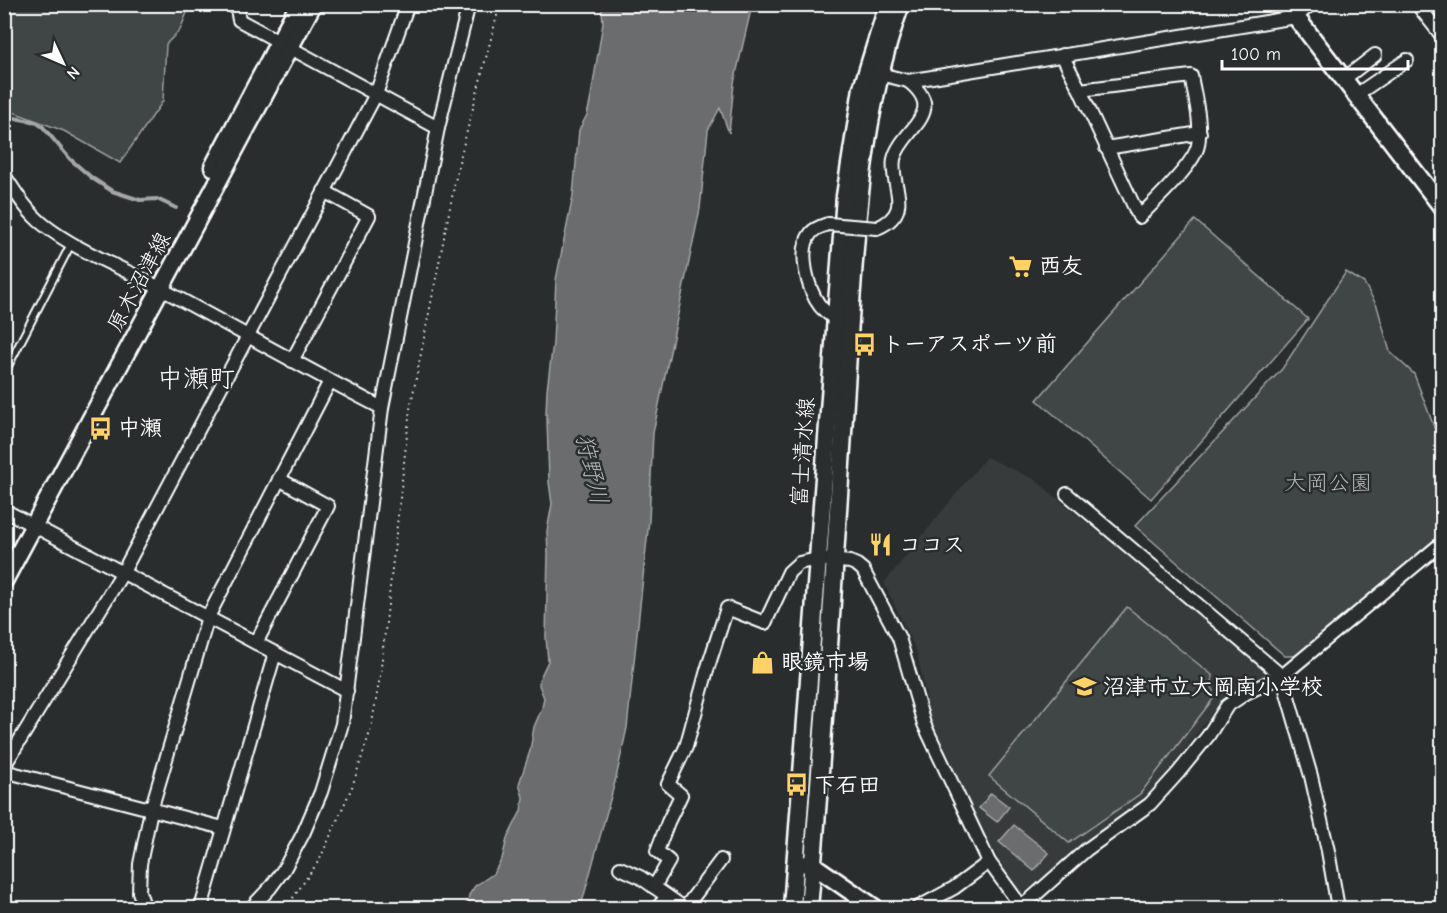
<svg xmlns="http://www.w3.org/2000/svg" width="1447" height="913" font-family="'Comic Neue','Klee One',sans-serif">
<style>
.built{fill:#373a3b}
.green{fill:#414445;stroke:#a0a2a2;stroke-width:1.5}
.water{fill:#6a6c6d;stroke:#a6a7a7;stroke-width:1.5}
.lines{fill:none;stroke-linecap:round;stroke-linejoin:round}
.stream{stroke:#a6a7a7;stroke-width:4}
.lane-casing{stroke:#fff;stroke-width:10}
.street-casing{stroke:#fff;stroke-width:16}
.secondary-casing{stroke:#fff;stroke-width:21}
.path{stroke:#fff;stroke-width:2;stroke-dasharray:1.5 4.5;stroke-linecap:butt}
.lane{stroke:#2a2d2e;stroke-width:6}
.street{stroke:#2a2d2e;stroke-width:12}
.secondary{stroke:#2a2d2e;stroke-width:16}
.street-bridge-casing{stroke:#fff;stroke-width:16;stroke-linecap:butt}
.street-bridge{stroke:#2a2d2e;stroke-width:12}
.labels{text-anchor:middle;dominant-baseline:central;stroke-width:5;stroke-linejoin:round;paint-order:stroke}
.poi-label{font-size:22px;font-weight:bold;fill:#fff;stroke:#2a2d2e;text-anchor:start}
.street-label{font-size:22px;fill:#fff;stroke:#2a2d2e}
.park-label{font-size:22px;fill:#b3b4b5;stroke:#2a2d2e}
.water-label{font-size:24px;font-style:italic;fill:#b4b6b6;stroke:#2a2d2e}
.quarter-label{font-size:26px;fill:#fff;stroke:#2a2d2e}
</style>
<rect width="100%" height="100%" fill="#2a2d2e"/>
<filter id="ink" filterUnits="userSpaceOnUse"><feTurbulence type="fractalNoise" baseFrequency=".0167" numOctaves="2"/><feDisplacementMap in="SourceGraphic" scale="12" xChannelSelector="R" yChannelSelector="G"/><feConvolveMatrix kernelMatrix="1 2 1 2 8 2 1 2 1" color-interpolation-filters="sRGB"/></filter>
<g filter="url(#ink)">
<path class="built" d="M986,457l48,22 237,196 -48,24 -75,99 -129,98 -48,-86 -40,-90 -14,-67 -33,-70z"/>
<g class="green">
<path d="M4,5h186l-10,25 -14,14 -3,57 -43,62 -56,-32 -59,-22z"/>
<path d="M1195,220l113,99 -157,180 -114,-99z"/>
<path d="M1346,272l18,11 13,23 13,46 24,22 28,74v85l-144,123h-13l-150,-130 147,-157z"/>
<path d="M1127,607l85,68 1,24 -73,95 -71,49 -80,-67z"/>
</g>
<g class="water">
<path d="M603,5h149l-18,78 -5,50 -9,-25 -12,22 -8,79 -47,224 -4,87 -22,208 -11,50 -33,121 -5,9h-115l5,-7 1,-6 6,-9 18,-12 9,-15 5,-20 14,-28 2,-14 -4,-13 11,-33 4,-24 8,-19 2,-10 -5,-13 1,-7 8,-17 -2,-24 2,-83 -1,-23 5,-27 -3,-22 -2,-63 -1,-4 1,-25 6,-47 3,-63 17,-84 6,-66 8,-15 3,-13 13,-79 -1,-13z"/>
<path d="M991,793l18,14 -12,15 -18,-14z"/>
<path d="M1014,825l35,28 -15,18 -35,-29z"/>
</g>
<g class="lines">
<path class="stream" d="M4,116l32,6 7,5 27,32 22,19 20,13 28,9 17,-1 19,9"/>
<defs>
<path id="lane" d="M4,374l67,-130"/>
<g id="street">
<path d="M240,4l-3,5 2,11 199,108"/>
<path d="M1417,4l25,32"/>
<path d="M1062,55l18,35 59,127c15,-15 56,-53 59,-72 4,-22 -3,-47 -7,-69l-111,14"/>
<path d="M880,74l28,7 388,-64 15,-13"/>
<path d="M1344,79l31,-24"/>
<path d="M1356,95l51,-35"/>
<path d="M1106,148l94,-15"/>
<path d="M4,175c12,18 23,37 40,50 32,25 72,40 108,59 77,41 152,84 230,124"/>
<path d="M828,224c-6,2 -13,4 -17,9 -14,18 -3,57 9,73 4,5 10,9 15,13"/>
<path d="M877,228c39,-17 12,-43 17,-69 7,-30 55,-46 14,-78"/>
<path d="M292,361l77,-145 -45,-25"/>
<path d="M1067,494l215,182 29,100 17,75 10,57"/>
<path d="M4,510l343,181"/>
<path d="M256,643l72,-137 -49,-27"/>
<path d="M4,766l119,-194 253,-478 32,-90"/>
<path d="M4,771l219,57"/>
<path d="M620,868l20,9 44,31"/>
<path d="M654,887l15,-26 -12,-10 11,-29 13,-27 -13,-11 18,-37 21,-77 20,-62 38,15 24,-51 10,-9 19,-4 32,3 7,3 6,5 36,68 25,86 65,138 29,40 7,2 3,4"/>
<path d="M1025,904l61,-54 64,-46 28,-31 30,-37 19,-30 19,-13 36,-17 160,-133"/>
<path d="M145,908l-6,-16 1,-28 11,-54 57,-193 122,-236"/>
<path d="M201,908l74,-255"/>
<path d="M251,908l19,-20 14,-19 19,-35 18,-42 21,-68 40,-316 56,-280 31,-124"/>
<path d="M657,908l10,-11"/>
<path d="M685,908l36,-48"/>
<path d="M917,908l37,-20 35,-26"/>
</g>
<g id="secondary">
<path d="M1286,4l156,203"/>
<path d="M213,167l86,-163"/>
<path d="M4,581l309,-577"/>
<path d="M806,864l7,1 62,43"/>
<path d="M792,908l53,-712 17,-108 26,-84"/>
<path d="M809,908c15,-168 25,-337 36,-506 9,-133 10,-271 56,-398"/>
</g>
</defs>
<use href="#lane" class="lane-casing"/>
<use href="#street" class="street-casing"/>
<use href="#secondary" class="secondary-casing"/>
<path class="path" d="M286,908l34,-49 32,-72 19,-58 9,-53 30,-267 49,-247 41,-158"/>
<use href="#lane" class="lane"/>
<use href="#street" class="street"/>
<use href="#secondary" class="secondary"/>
<defs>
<path id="street-bridge" d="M828,224l49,4"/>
</defs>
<use href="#street-bridge" class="street-bridge-casing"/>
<use href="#street-bridge" class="street-bridge"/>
</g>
</g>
<defs>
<symbol id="supermarket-bare" viewBox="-9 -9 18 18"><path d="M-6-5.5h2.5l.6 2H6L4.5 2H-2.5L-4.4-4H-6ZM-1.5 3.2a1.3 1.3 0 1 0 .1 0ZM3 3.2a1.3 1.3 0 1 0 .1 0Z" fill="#ffd166" stroke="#2a2d2e" stroke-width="2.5" paint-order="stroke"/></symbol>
<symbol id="bus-bare" viewBox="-9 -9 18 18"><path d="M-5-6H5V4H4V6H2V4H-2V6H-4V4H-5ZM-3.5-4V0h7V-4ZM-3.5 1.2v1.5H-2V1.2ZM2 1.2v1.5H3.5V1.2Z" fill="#ffd166" stroke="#2a2d2e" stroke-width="2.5" paint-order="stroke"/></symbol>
<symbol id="restaurant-bare" viewBox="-9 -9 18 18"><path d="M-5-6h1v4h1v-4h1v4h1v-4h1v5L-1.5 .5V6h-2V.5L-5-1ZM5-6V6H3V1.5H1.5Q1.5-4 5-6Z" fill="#ffd166" stroke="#2a2d2e" stroke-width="2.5" paint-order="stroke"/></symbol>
<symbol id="shop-bare" viewBox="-9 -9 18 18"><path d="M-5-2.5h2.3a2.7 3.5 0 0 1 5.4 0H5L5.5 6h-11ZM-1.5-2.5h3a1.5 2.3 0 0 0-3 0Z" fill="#ffd166" stroke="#2a2d2e" stroke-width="2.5" paint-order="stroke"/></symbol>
<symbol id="school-bare" viewBox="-9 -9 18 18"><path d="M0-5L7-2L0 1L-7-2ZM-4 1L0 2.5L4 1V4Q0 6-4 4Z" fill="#ffd166" stroke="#2a2d2e" stroke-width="2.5" paint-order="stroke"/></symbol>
</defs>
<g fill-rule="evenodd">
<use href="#supermarket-bare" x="1004" y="250" width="33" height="33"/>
<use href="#bus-bare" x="848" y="328" width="33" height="33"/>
<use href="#bus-bare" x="84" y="412" width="33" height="33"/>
<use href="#restaurant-bare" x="864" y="528" width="33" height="33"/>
<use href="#shop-bare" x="746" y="646" width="33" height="33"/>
<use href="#school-bare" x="1068" y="670" width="33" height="33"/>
<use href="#bus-bare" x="780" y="768" width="33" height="33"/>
</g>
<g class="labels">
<g class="poi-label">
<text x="1039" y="266">西友</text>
<text x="882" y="344">トーアスポーツ前</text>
<text x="118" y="428">中瀬</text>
<text x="899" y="545">ココス</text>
<text x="781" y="662">眼鏡市場</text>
<text x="1103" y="687">沼津市立大岡南小学校</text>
<text x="814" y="785">下石田</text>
</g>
<g class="street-label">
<text transform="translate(139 282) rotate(-62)">原木沼津線</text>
<text transform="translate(803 452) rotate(-86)">富士清水線</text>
</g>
<g class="park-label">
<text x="1328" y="483">大岡公園</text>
</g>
<g class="water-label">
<text transform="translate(592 469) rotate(77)">狩野川</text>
</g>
<g class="quarter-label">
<text x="196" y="379">中瀬町</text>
</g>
</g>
<rect width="1447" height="913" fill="none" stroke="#2a2d2e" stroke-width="24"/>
<rect x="12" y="12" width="1423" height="889" fill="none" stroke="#fff" stroke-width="2" filter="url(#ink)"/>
<g transform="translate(63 63) rotate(134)" stroke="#2a2d2e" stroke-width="4.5" paint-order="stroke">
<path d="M0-4.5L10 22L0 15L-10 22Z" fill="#ffffff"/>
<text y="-9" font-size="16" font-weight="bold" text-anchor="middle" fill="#ffffff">N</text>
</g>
<path d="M1222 60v9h186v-9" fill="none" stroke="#ffffff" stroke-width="3"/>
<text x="1231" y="60" font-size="18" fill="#ffffff" stroke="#2a2d2e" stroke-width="4.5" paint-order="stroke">100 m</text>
</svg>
